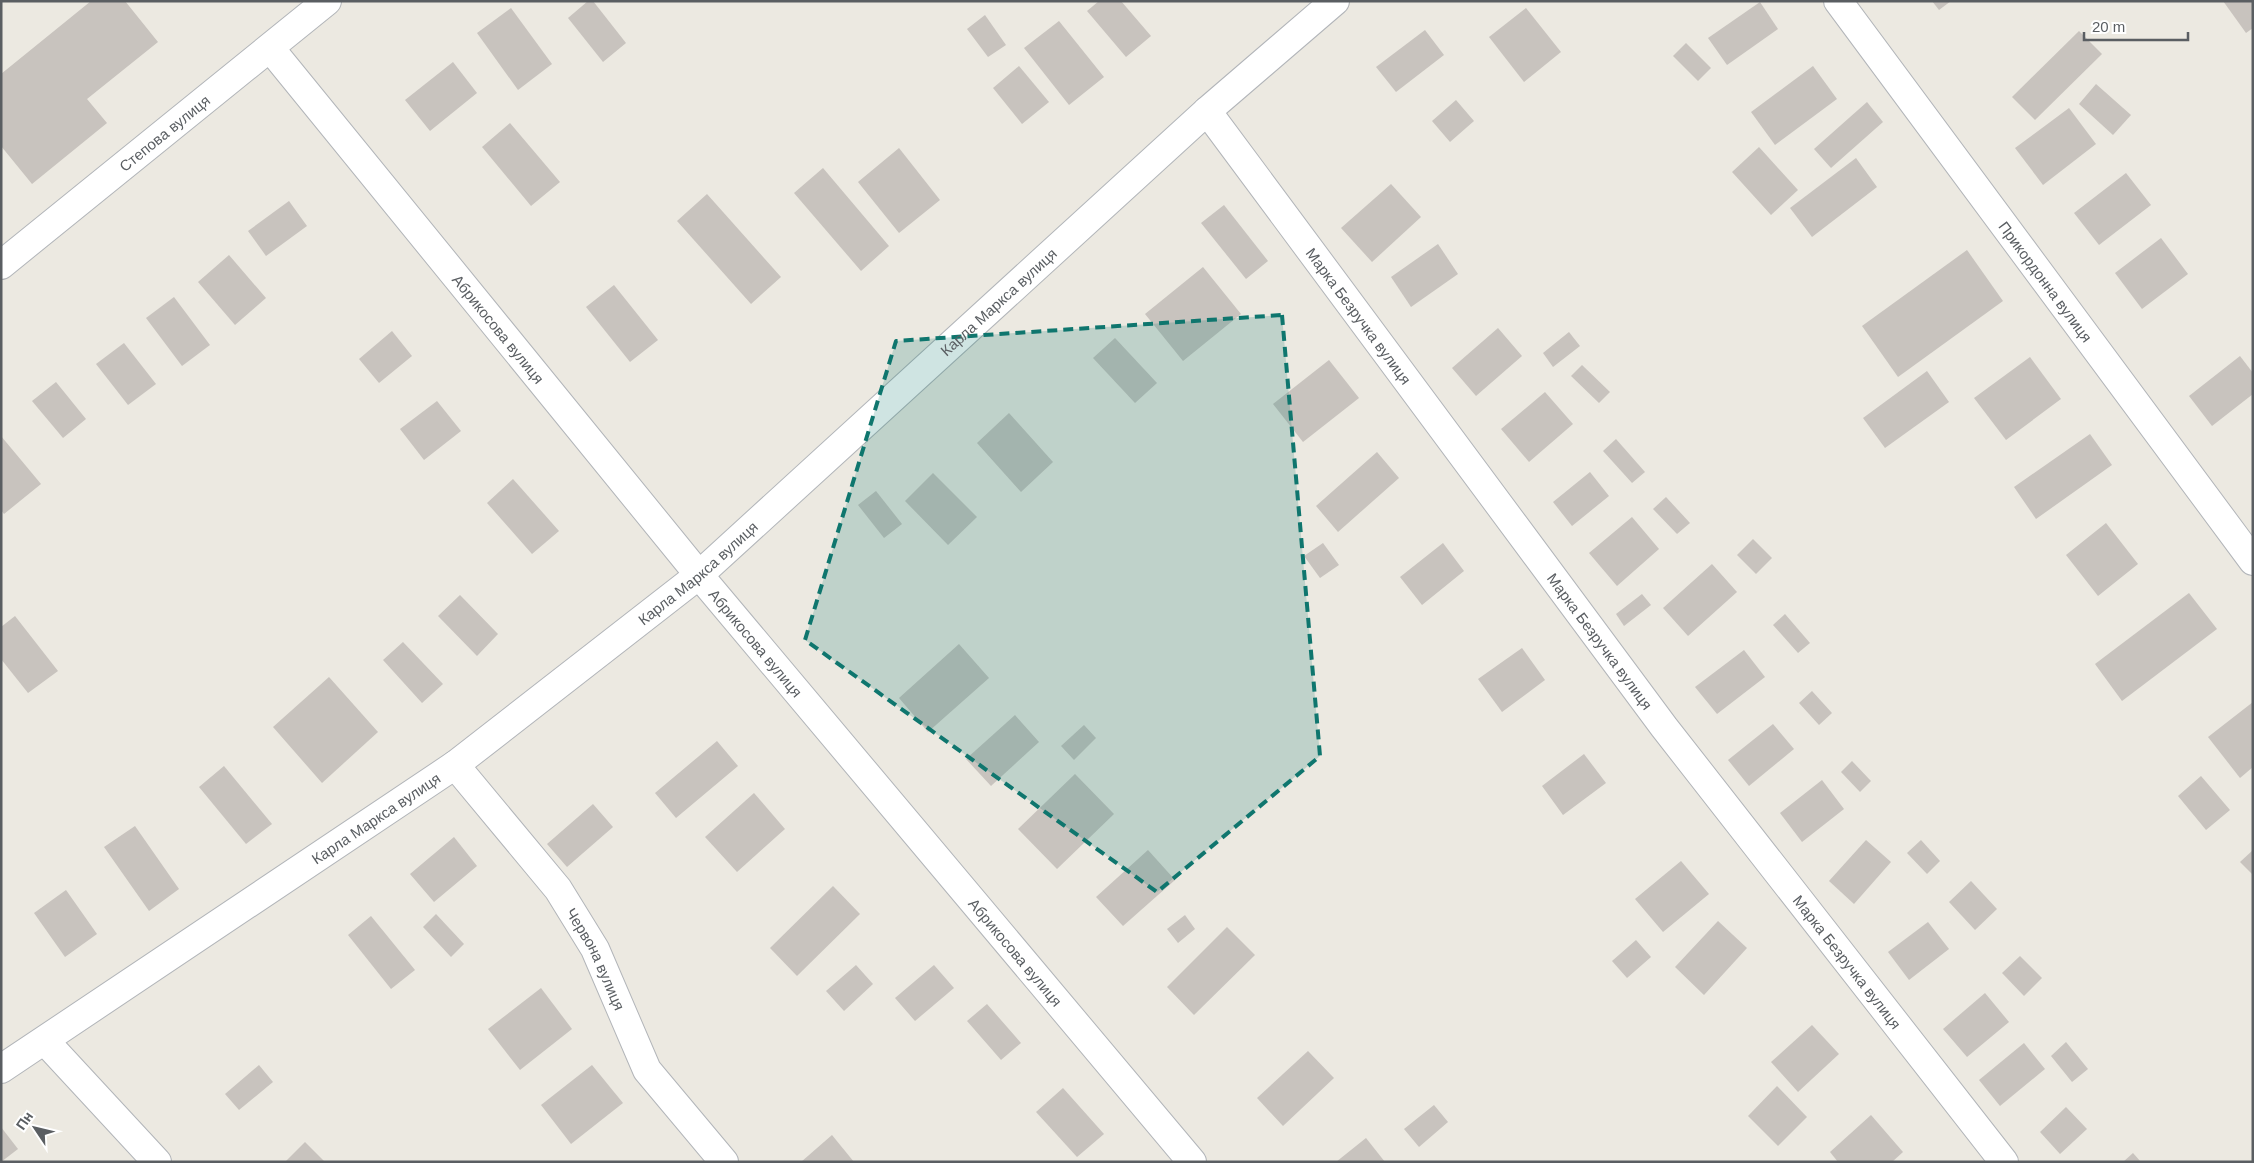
<svg xmlns="http://www.w3.org/2000/svg" width="2254" height="1163" font-family="Arial,sans-serif">
<style>
.building{fill:#c8c3be}
.lines{fill:none;stroke-linecap:round;stroke-linejoin:round}
.minor-casing{stroke:#b2b5b9;stroke-width:30}
.tertiary-casing{stroke:#b2b5b9;stroke-width:30}
.minor{stroke:#fff;stroke-width:28}
.tertiary{stroke:#fff;stroke-width:28}
.marked{fill:#0f766e;fill-opacity:0.2;stroke:#0f766e;stroke-width:4;stroke-dasharray:10 6;stroke-linejoin:round}
.labels{text-anchor:middle;dominant-baseline:central;stroke-width:5;stroke-linejoin:round;paint-order:stroke}
.street-label{font-size:15px;fill:#5a5e62;stroke:#fff}
</style>
<rect width="100%" height="100%" fill="#ece9e1"/>
<g class="building">
<path d="M91,1h34l33,41 -71,57 20,24 -75,61 -31,-38v-72z"/>
<path d="M588,1h5l33,42 -23,19 -35,-44z"/>
<path d="M1099,1h22l30,35 -25,21 -39,-46z"/>
<path d="M1932,1h19l-12,9z"/>
<path d="M2223,1h30v27l-7,5z"/>
<path d="M1760,2l18,27 -51,36 -19,-27z"/>
<path d="M511,8l41,56 -34,26 -41,-57z"/>
<path d="M1526,8l35,44 -37,30 -35,-45z"/>
<path d="M985,15l21,30 -18,12 -21,-28z"/>
<path d="M1059,21l45,56 -35,28 -45,-57z"/>
<path d="M1425,30l19,25 -48,37 -20,-25z"/>
<path d="M2079,31l23,23 -67,66 -23,-23z"/>
<path d="M1686,43l25,25 -13,13 -25,-25z"/>
<path d="M453,62l24,31 -47,38 -25,-31z"/>
<path d="M1019,66l30,36 -27,22 -29,-36z"/>
<path d="M1813,66l24,33 -62,46 -24,-33z"/>
<path d="M2096,84l35,31 -18,20 -34,-31z"/>
<path d="M1456,100l18,21 -24,21 -18,-21z"/>
<path d="M1867,102l16,20 -52,46 -17,-19z"/>
<path d="M2069,108l27,36 -53,41 -28,-37z"/>
<path d="M510,123l50,59 -29,24 -49,-59z"/>
<path d="M1759,147l39,43 -27,25 -39,-43z"/>
<path d="M899,148l41,52 -41,33 -41,-51z"/>
<path d="M1856,158l21,29 -65,50 -22,-29z"/>
<path d="M823,168l66,78 -28,25 -67,-78z"/>
<path d="M2126,173l25,32 -52,40 -25,-32z"/>
<path d="M1391,184l30,33 -49,45 -31,-34z"/>
<path d="M707,194l74,83 -30,27 -74,-83z"/>
<path d="M289,201l18,25 -41,30 -18,-25z"/>
<path d="M1224,205l44,56 -22,18 -45,-56z"/>
<path d="M2161,238l27,36 -46,35 -27,-36z"/>
<path d="M1438,244l20,30 -47,33 -20,-30z"/>
<path d="M1967,250l36,51 -105,76 -36,-51z"/>
<path d="M229,255l37,43 -31,27 -37,-43z"/>
<path d="M1203,267l38,47 -58,47 -38,-47z"/>
<path d="M614,285l44,55 -28,22 -44,-55z"/>
<path d="M174,297l36,48 -28,21 -36,-48z"/>
<path d="M1498,328l24,28 -46,40 -24,-28z"/>
<path d="M392,331l20,25 -33,27 -20,-24z"/>
<path d="M1569,332l11,14 -27,21 -10,-14z"/>
<path d="M1115,338l42,45 -22,20 -42,-45z"/>
<path d="M124,343l32,41 -28,21 -32,-41z"/>
<path d="M2240,356l13,17v21l-41,32 -23,-30z"/>
<path d="M2030,357l31,42 -55,41 -32,-42z"/>
<path d="M1329,360l30,38 -56,44 -30,-38z"/>
<path d="M1582,365l28,27 -11,11 -28,-27z"/>
<path d="M1927,371l22,31 -64,46 -22,-30z"/>
<path d="M56,382l30,37 -23,19 -31,-37z"/>
<path d="M1545,392l28,32 -44,38 -28,-33z"/>
<path d="M437,401l24,30 -37,29 -24,-31z"/>
<path d="M1009,413l44,49 -32,30 -44,-49z"/>
<path d="M2090,434l22,31 -76,54 -22,-32z"/>
<path d="M1,436l40,48 -37,30 -3,-4z"/>
<path d="M1616,439l29,33 -13,11 -29,-32z"/>
<path d="M1377,452l22,26 -61,54 -22,-26z"/>
<path d="M1590,472l19,24 -37,30 -19,-24z"/>
<path d="M933,473l44,44 -29,28 -43,-44z"/>
<path d="M513,479l46,52 -27,23 -45,-51z"/>
<path d="M876,491l26,33 -18,14 -26,-33z"/>
<path d="M1666,497l24,26 -13,11 -24,-25z"/>
<path d="M1632,517l27,32 -42,37 -28,-33z"/>
<path d="M2106,523l32,41 -40,32 -32,-41z"/>
<path d="M1753,539l19,19 -16,16 -19,-19z"/>
<path d="M1323,543l16,22 -19,13 -16,-22z"/>
<path d="M1443,543l21,28 -42,34 -22,-28z"/>
<path d="M1712,564l25,28 -49,44 -25,-28z"/>
<path d="M2189,593l28,36 -95,72 -27,-37z"/>
<path d="M1642,594l9,11 -27,21 -8,-12z"/>
<path d="M460,595l38,39 -21,22 -39,-40z"/>
<path d="M1785,614l25,29 -12,10 -25,-28z"/>
<path d="M15,616l43,55 -30,22 -27,-34v-32z"/>
<path d="M403,642l40,42 -21,19 -39,-43z"/>
<path d="M959,644l30,34 -61,54 -29,-34z"/>
<path d="M1522,648l23,32 -43,32 -24,-33z"/>
<path d="M1744,650l21,27 -48,37 -22,-27z"/>
<path d="M329,677l49,55 -56,51 -49,-56z"/>
<path d="M1812,691l20,22 -13,12 -20,-22z"/>
<path d="M2253,702v65l-13,11 -32,-41z"/>
<path d="M1015,715l24,27 -48,44 -25,-27z"/>
<path d="M1773,724l21,25 -45,37 -21,-26z"/>
<path d="M1084,725l12,13 -22,22 -13,-14z"/>
<path d="M717,741l21,25 -62,52 -21,-25z"/>
<path d="M1584,754l22,29 -43,32 -21,-29z"/>
<path d="M1852,761l19,20 -11,11 -19,-20z"/>
<path d="M224,766l48,58 -26,20 -47,-57z"/>
<path d="M1075,774l39,40 -57,55 -39,-40z"/>
<path d="M2201,776l29,34 -24,20 -28,-34z"/>
<path d="M1822,780l22,29 -42,33 -22,-29z"/>
<path d="M754,793l31,36 -48,43 -32,-35z"/>
<path d="M593,804l20,23 -46,40 -20,-23z"/>
<path d="M135,826l44,63 -30,22 -45,-64z"/>
<path d="M454,837l23,29 -43,36 -24,-28z"/>
<path d="M1866,840l25,22 -37,42 -25,-23z"/>
<path d="M1921,840l19,21 -13,13 -20,-21z"/>
<path d="M1148,850l27,30 -52,46 -27,-29z"/>
<path d="M2253,850v25l-13,-13z"/>
<path d="M1681,861l28,33 -46,38 -28,-33z"/>
<path d="M1971,881l26,28 -22,21 -26,-28z"/>
<path d="M833,886l27,28 -63,62 -27,-28z"/>
<path d="M66,890l31,44 -32,23 -31,-44z"/>
<path d="M436,914l28,30 -13,13 -28,-30z"/>
<path d="M1185,915l10,14 -17,14 -11,-14z"/>
<path d="M371,916l44,54 -24,19 -43,-54z"/>
<path d="M1718,921l29,27 -43,47 -29,-28z"/>
<path d="M1928,922l21,27 -40,31 -21,-28z"/>
<path d="M1227,927l28,28 -61,60 -27,-28z"/>
<path d="M1636,940l15,17 -24,21 -15,-17z"/>
<path d="M2020,956l22,22 -18,18 -22,-23z"/>
<path d="M856,965l17,19 -29,27 -18,-20z"/>
<path d="M934,965l20,23 -39,33 -20,-23z"/>
<path d="M541,988l31,41 -52,41 -32,-41z"/>
<path d="M1985,993l24,29 -42,35 -24,-28z"/>
<path d="M987,1004l34,39 -20,17 -34,-39z"/>
<path d="M1812,1025l27,29 -41,38 -27,-30z"/>
<path d="M2066,1042l22,27 -16,13 -21,-26z"/>
<path d="M2024,1043l21,26 -45,37 -21,-26z"/>
<path d="M1308,1051l26,27 -51,48 -26,-28z"/>
<path d="M259,1065l14,17 -34,28 -14,-16z"/>
<path d="M592,1065l31,38 -52,41 -30,-39z"/>
<path d="M1777,1086l30,31 -29,29 -30,-30z"/>
<path d="M1063,1088l41,46 -27,23 -41,-45z"/>
<path d="M1434,1105l14,17 -29,25 -15,-18z"/>
<path d="M2066,1107l21,22 -27,25 -20,-22z"/>
<path d="M1871,1115l32,37 -11,10h-54l-8,-10z"/>
<path d="M1,1127l17,22 -17,13z"/>
<path d="M832,1135l22,27h-53z"/>
<path d="M1366,1138l19,24h-49z"/>
<path d="M305,1142l20,20h-40z"/>
<path d="M2133,1153l8,9h-18z"/>
</g>
<g class="lines">
<defs>
<g id="minor">
<path id="s1" d="M1838,1l415,560"/>
<path id="s2" d="M270,48l429,527 493,587"/>
<path id="s3" d="M1207,111l457,616 340,435"/>
<path id="s4" d="M1,265l326,-264"/>
<path id="s5" d="M455,765l103,124 37,60 52,121 77,92"/>
<path d="M45,1041l112,121"/>
</g>
<g id="tertiary">
<path id="s6" d="M1,1069l454,-304 244,-190 508,-464 128,-110"/>
</g>
</defs>
<use href="#minor" class="minor-casing"/>
<use href="#tertiary" class="tertiary-casing"/>
<use href="#minor" class="minor"/>
<use href="#tertiary" class="tertiary"/>
</g>
<path class="marked" d="M1282,315l38,441 -163,136 -352,-252 91,-299z"/>
<g class="labels">
<g class="street-label">
<text stroke="none"><textPath href="#s4" startOffset="210">Степова вулиця</textPath></text>
<text stroke="none"><textPath href="#s1" startOffset="349">Прикордонна вулиця</textPath></text>
<text stroke="none"><textPath href="#s6" startOffset="1261">Карла Маркса вулиця</textPath></text>
<text stroke="none"><textPath href="#s3" startOffset="255">Марка Безручка вулиця</textPath></text>
<text stroke="none"><textPath href="#s2" startOffset="362">Абрикосова вулиця</textPath></text>
<text stroke="none"><textPath href="#s6" startOffset="856">Карла Маркса вулиця</textPath></text>
<text stroke="none"><textPath href="#s3" startOffset="660">Марка Безручка вулиця</textPath></text>
<text stroke="none"><textPath href="#s2" startOffset="768">Абрикосова вулиця</textPath></text>
<text stroke="none"><textPath href="#s6" startOffset="451">Карла Маркса вулиця</textPath></text>
<text stroke="none"><textPath href="#s2" startOffset="1172">Абрикосова вулиця</textPath></text>
<text stroke="none"><textPath href="#s5" startOffset="241">Червона вулиця</textPath></text>
<text stroke="none"><textPath href="#s3" startOffset="1065">Марка Безручка вулиця</textPath></text>
</g>
</g>
<rect width="2254" height="1163" fill="none" stroke="#5a5e62" stroke-width="5"/>
<g transform="translate(35 1128) rotate(305)" stroke="#ffffff" stroke-width="4" paint-order="stroke">
<path d="M0-4L9 19L0 12L-9 19Z" fill="#5a5e62"/>
<text y="-8" font-size="14" font-weight="bold" text-anchor="middle" fill="#5a5e62">Пн</text>
</g>
<path d="M2084 32v8h104v-8" fill="none" stroke="#5a5e62" stroke-width="2.5"/>
<text x="2092" y="32" font-size="15" fill="#5a5e62" stroke="#ffffff" stroke-width="4" paint-order="stroke">20 m</text>
</svg>
